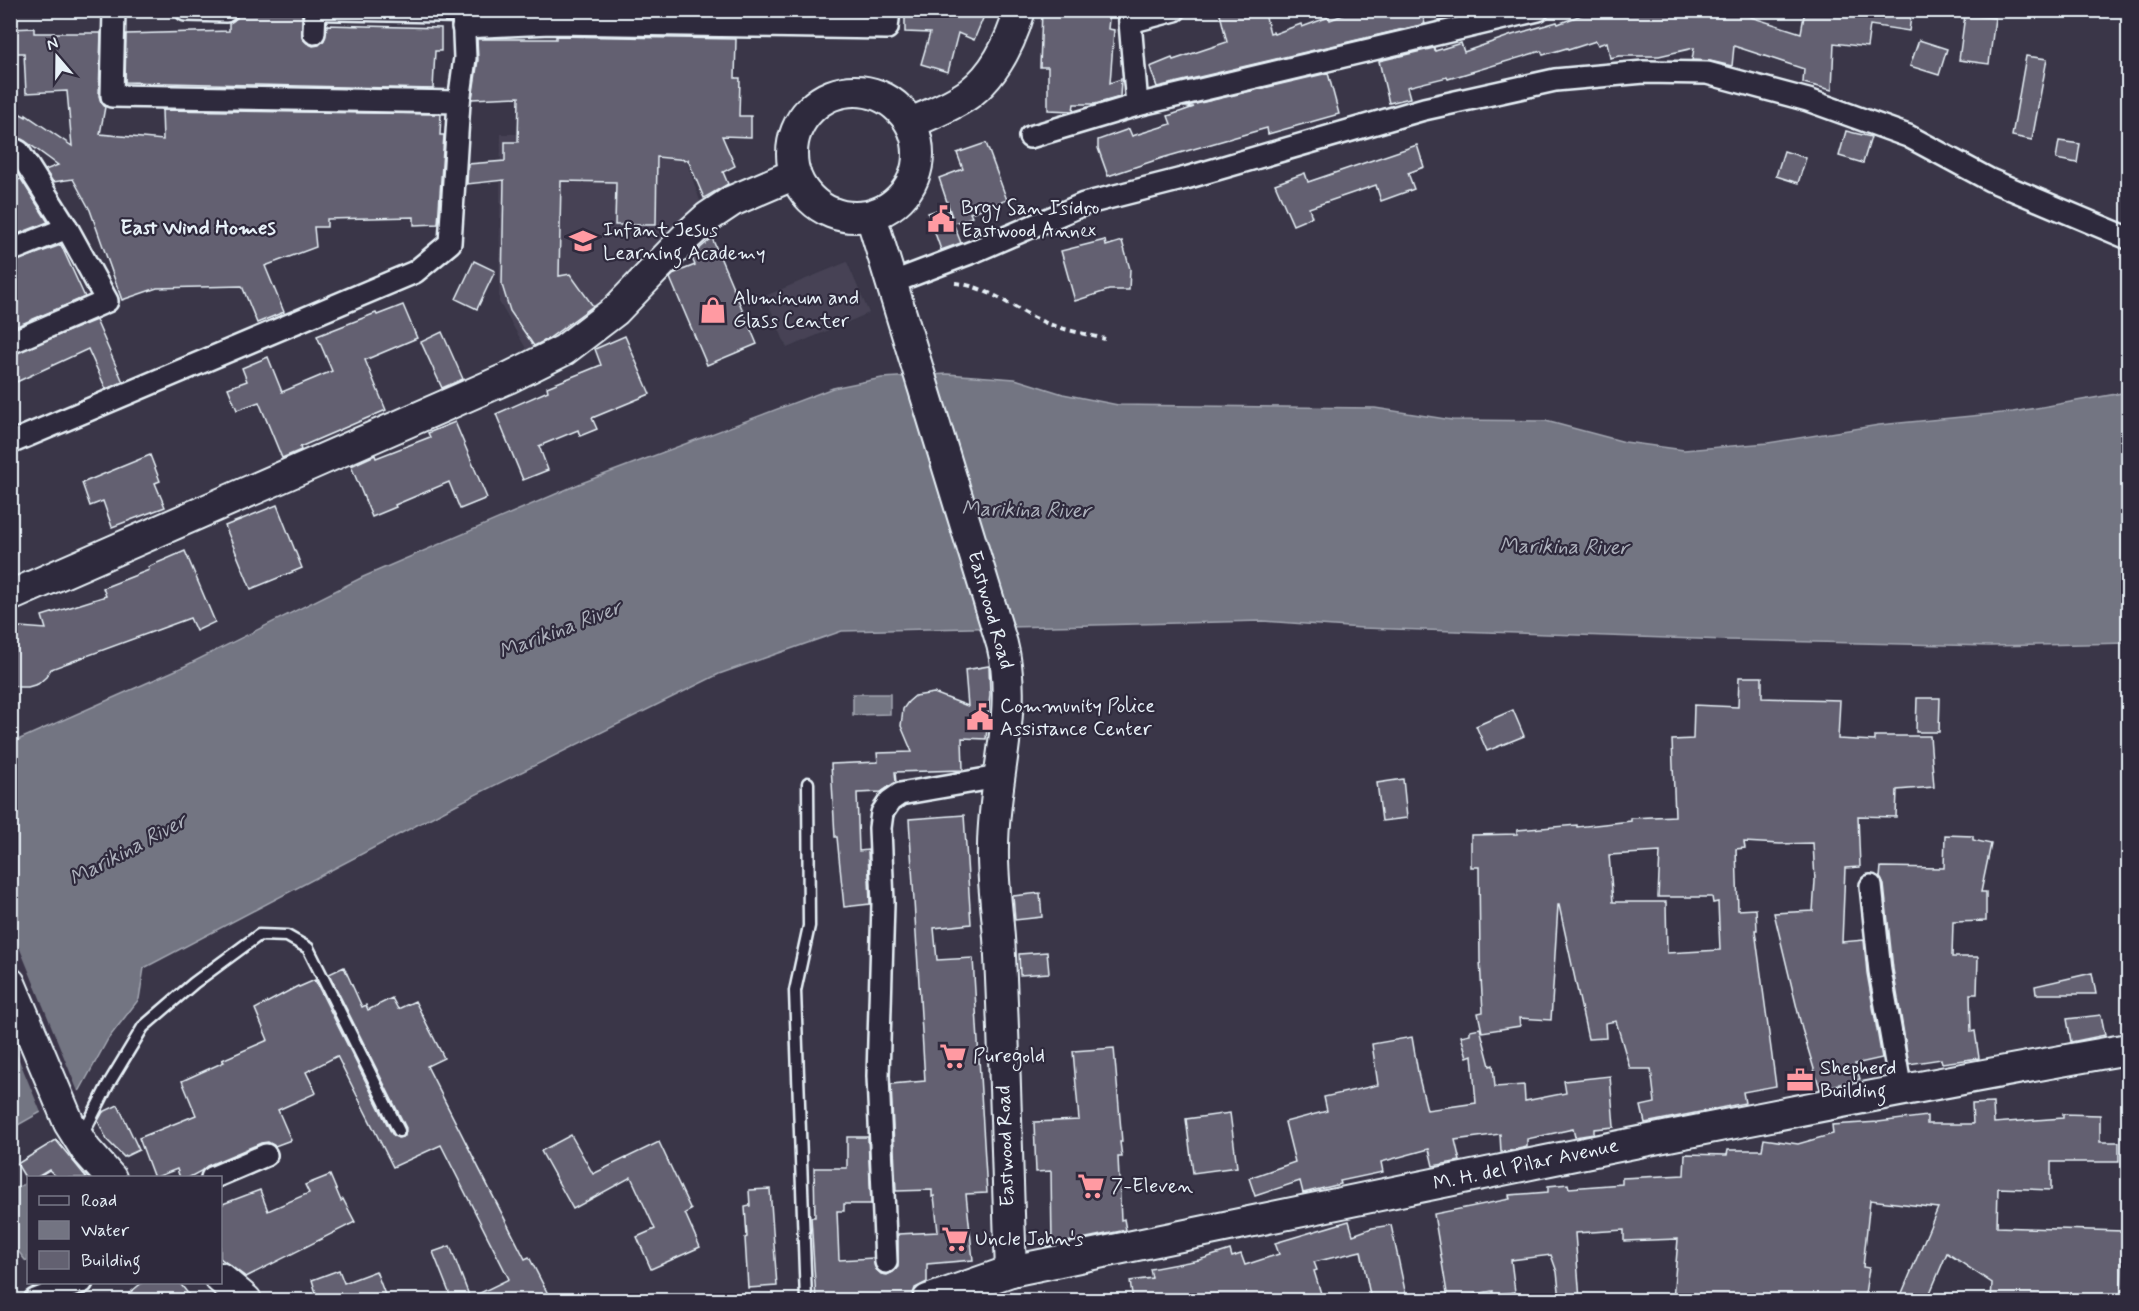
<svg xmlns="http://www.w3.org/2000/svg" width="2139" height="1311" font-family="Mynerve,sans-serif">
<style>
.built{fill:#464354}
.water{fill:#737482;stroke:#a2a6b1;stroke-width:1.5}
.pier{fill:#3a3648}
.building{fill:#636171;stroke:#e8f1f8;stroke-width:1.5;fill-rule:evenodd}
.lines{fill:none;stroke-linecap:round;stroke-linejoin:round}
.lane-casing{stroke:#e8f1f8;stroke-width:15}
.street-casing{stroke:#e8f1f8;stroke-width:26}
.secondary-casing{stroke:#e8f1f8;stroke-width:34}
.path{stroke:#e8f1f8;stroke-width:4;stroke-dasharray:6 4.5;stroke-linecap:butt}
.lane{stroke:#2f2a3d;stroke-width:10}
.street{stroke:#2f2a3d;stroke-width:21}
.secondary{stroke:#2f2a3d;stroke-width:30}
.labels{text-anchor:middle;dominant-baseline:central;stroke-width:4.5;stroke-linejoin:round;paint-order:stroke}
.poi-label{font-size:20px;fill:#e8f1f8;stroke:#2f2a3d;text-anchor:start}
.street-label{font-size:20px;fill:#e8f1f8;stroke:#2f2a3d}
.neighbourhood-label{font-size:21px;font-weight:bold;fill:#e8f1f8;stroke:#2f2a3d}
.water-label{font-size:21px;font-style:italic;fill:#aeb2bd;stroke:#2f2a3d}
</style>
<rect width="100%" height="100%" fill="#3a3648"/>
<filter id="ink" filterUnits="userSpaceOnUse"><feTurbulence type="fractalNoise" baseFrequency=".0167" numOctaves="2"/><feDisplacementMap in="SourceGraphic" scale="12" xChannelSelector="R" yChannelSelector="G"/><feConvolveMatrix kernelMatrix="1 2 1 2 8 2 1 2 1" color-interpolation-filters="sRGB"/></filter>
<g filter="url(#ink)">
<g class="built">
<path d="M677,133l23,68 -69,80 -100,76 -32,-55 2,-168z"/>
<path d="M847,262l22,51 -82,35 -22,-52z"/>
</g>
<g class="water">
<path d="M947,374l68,5 48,15 55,11 257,3 77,12 94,1 79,21 59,8 84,-7 111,-18 134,-13 115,-20v251l-138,3 -263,-6 -365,-12 -99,-7 -421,10 -123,43 -262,130 -313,164 -5,31 -31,40 -28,51 -69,39v-386l174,-77 178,-89 216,-93 254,-96 49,-10z"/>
<path d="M853,694h37v20l-37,1z"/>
<path d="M25,1184l3,1v76l-3,-1 -14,-18v-52z"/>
</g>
<path class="pier" d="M11,927l68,167 -37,21 -32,-77z"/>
<g class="building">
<path d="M239,10h63v28l5,5 6,3 6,-1 5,-5 3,-15 114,3v23h-6l-2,38 -308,-7 1,-48 103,-3v-8l8,-5z"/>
<path d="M568,10h133v2z"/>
<path d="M905,10h65l14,6 -10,24 -16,-7 -10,39 -27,-8 9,-31 -25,-1z"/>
<path d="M1042,10h68l-2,19 6,1 -4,53 11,-4 -1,18 -25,7h-21l-1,7 -25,-1v-43h-8z"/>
<path d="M1219,10h45l6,23 3,-1 1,2 27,-10 1,3 27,-10 1,3 26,-10h65l4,14 -268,63 -7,-20 22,-9 1,2 54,-18z"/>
<path d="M1594,10h147v4l60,19 4,-23h107l-3,21 -39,-6 -3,22 -33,-4 -2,47 -29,-7 1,-14 -70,-23 -2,20 -22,-5 -18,-1 2,-12 -35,8h-40l-9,2 -3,-16 -9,3 -2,-4 -28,9 -1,-2 -24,7 -2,-4 -93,28 -1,-2 -40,10 3,11 -21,5 -10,-42 55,-13 1,3 26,-8 3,9 48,-17 45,-13 1,2z"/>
<path d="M1965,15l30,3 -6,46 -30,-4z"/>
<path d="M34,28v5h67l-2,63 2,6 4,5 -5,27 63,6 -1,-30 279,4 -1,21h4l-6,89 -24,1v-8l-87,2v8h-13l2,20 -51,19 19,46 -27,11 -15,-37 -85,2 -35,12 -32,-90 -17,-31 -20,3 -8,-12 13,-5 -33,-24 -15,-8v-25l16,9v-2l46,31 -5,-55 -41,2 -2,-40h-14v-24z"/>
<path d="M556,36l180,3 -1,39h5l-1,38h12v21l-29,-1 13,30 -12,6 5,12 -24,14 -16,-38 -31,-3 -1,68h-41l1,-43 -55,-1 -2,95 11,-2 23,32 -45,33 -14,7 -24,-35 -8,-26 2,-105 -37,4 1,-20 37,-3v-19h13l1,-45 -47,2 6,-39 -1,-21h79z"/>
<path d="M1919,40l28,9 -8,26 -29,-9z"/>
<path d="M2026,56l21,3 -15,81 -20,-4z"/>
<path d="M1328,73l11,41 -71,20 -1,-6 -105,30 -54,18 -10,-28v-8l31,-11 3,7 39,-12 -3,-8 26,-9h-11z"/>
<path d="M1846,131l25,6 -8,26 -24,-7z"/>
<path d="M2059,141l21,3 -3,19 -21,-4z"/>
<path d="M986,143l21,57 -37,13 2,4 -18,6 -15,-45 24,-9 -6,-16z"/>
<path d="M1417,145l7,22 -16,6 6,16 -33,12 -5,-16 -67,23 3,9 -19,8 -18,-41 30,-11 3,9z"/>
<path d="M1784,151l22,7 -8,25 -22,-7z"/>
<path d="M21,179l27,43 -38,15v-55z"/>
<path d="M947,207l14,36 -20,7 -13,-37z"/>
<path d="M712,238l45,106 -50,21 -37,-87 5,-5 20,-8 -4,-9z"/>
<path d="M1105,240l1,6 16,-5 8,28 -1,21h-20l-34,11 -14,-50z"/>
<path d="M61,245l24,52 -75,32v-66z"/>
<path d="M474,261l21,10 -18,38 -21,-10z"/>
<path d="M403,305l14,33 -52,22 21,50 -86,37 1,3 -19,8 -23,-56 -22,8 -9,-22 19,-7 -5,-13 26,-11 14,35 50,-21 -15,-35 59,-23 1,2z"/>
<path d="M96,320l27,62 -17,7 -18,-40 -78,36v-30z"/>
<path d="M442,332l21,47 -21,9 -21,-46z"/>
<path d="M625,336l25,58 -58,24 5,11 -17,7 -2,-6 -39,16 9,24 -25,10 -27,-66 52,-23 -1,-4 54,-22 -6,-16z"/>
<path d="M455,422l32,76 -27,11 -11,-27 -54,23 1,2 -24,10 -21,-51 24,-11 1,3 54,-21 -2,-4z"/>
<path d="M150,455l10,26 -5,2 10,24 -53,20 -9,-26 -13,5 -8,-23z"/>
<path d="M277,505l25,63 -51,21 -26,-63z"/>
<path d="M185,551l30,71 -19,9 -6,-13 -139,51 -5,8 -8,7 -10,3h-9l-9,-2v-55l10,-3 26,2 -4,-13 64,-20 -3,-8 46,-18 -1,-3z"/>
<path d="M989,666l1,28 -4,45 -24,-1 1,32 -68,2 1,10 -15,10 -24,1 2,58 9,-1 2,54 -26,3 -7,-70h-2l-4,-73 47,-2 -1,-9 35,-1 -11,-26 2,-17 5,-7 7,-6 19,-3 34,13 -3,-36z"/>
<path d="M1739,677h23v21l78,2 -2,39 37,2v-5h55l4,51 -37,3 -1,27 -38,-1 2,51 -15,1 -3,74 22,-2 3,33 15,85 -27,6 5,15 -40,10 -18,-60 -28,-116 39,-2 2,-30 -2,-38 -33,1 -36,-2 1,6 -9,1 2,61 18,-1 1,21h-2l21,156 -33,6 2,11 -100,20 -4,-17 14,-3 -4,-34h-21l-14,-48 -11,2 1,15 -18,1 -29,-134h-1l-7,115 -32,-2 1,8 -38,6 -4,-19 5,-1 -3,-52 -1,-93h-8v-32l46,-1v-4l60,-5v2l54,-6v-3l44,-2 -3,-76 21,-1 1,-34 44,2zM1660,852l-2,45h54l1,6 5,-1 2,48 -53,3 -1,-51h-53l-4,-47z"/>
<path d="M1917,698h23l-1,34h-23z"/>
<path d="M1513,710l11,26 -37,15 -11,-25z"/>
<path d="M1403,779l4,39 -25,3 -5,-38z"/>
<path d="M964,815l7,109 -37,4 3,32 36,-2 14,235 -21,1 7,66 -46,4v18l-12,6 -4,12h-95l-5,-83h4l-1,-49h33v-31h21l3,67h-27v7h-7l2,49 34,-2 3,11 5,5 6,1 6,-3 5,-5v-33l40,-2 -4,-36 -2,1v-7l-36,1 -5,-107 34,-3 -16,-262z"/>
<path d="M1945,835l28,1v4l18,4 -10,48h5v29l-33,1 -1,35h26l-1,37h-7l1,38 4,-1 4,27 -37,5 -1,-4 -32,5 -16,-95 -9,-84 -4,-7 1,-11 63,1z"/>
<path d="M1040,893l2,24 -27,3 -2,-24z"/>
<path d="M1047,952l2,21 -29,2 -1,-21z"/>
<path d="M344,967l18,40 4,-2 2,5 24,-12 6,11 17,-8 29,57 -17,8 98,193 4,-2 22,43h-99l-19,-48 17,-6 20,52 39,-19 -68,-134 -48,22 -56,-111 -31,16 10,21 -38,17 13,30 -16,6 -7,-4 -7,1 -54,23 -6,5 -13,7h-8l-3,-9 -23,9 -15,-40 57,-23 -14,-34 42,-19 -2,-2 46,-20 -13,-31 43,-23 1,1 16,-7 77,154 6,4 7,-2 1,-8 -77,-154z"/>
<path d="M2092,973l4,21h-60l-1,-8z"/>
<path d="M2101,1015l4,20 -34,7 -4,-23z"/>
<path d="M1480,1028l10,38 3,-1 2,22 29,-2 1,16 41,-8 -2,-12 46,-5 4,51 -20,2v5l-19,3 -2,-8 -46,10v8l-23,5h-3l-1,-18 -45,6 5,21 -27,5 -4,-17 -48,13 2,10 -43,9 1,3 -38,9 -3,-12 -45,15 -6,-18 46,-16 -10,-40 42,-11 -3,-14 54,-12 -6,-41 40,-7 7,41 8,32 49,-7 -4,-48 -5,2 -6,-21 9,-2v-4z"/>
<path d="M1114,1048l8,94h-2l2,15h-4l3,63 3,-1 2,11 -74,15 -1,-74 -15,1 -2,-50 45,-2 -6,-69z"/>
<path d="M1993,1103l1,20 69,-5v-4l37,1v27h19v20h-68v28l-53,-2 -1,39 126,4 -2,69h-130l1,-17 -45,-30 -20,47h-28l39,-92 -68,-8 -7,67 6,1 -5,32h-191l5,-61 -54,2v-11l-49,3 5,67h-20l-3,-28 -6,-17 -40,5 4,32 -22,3v-4l-45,8 -14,-85 76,-15 -1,-4 39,-3v-6l20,-2 1,4 53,-4v-6l62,-3 1,-21 42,1 1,-5h34l2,-11 34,5 35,-10 -1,-9 46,-3 49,-6v8h46l-1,-20z"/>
<path d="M118,1105l21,45 -15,7 -17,-17 -9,-19 5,-9z"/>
<path d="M1230,1113l7,54 -44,6 -7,-54z"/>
<path d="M571,1135l22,39 66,-32 32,68 -6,3 15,34 -49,22 -14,-32 18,-8 -24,-52 -58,32 -32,-58z"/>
<path d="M56,1140l31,38h-29l-9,-8 -13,8h-8v4l-11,-18z"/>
<path d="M330,1175l11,26 2,-2 12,23 -109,55 -26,-19v-53l40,-15 8,21 41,-18 -4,-8z"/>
<path d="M770,1189l7,97 -29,2 -3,-50 2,-1 -2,-30 5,-1 -1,-16z"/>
<path d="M1349,1221l4,14 19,-7 19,-3 16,75h-36l-10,-49 -47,11 3,8 -3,1 9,29h-190l-3,-19 22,-3 -2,-9 49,-9 31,-10 2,7 9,-3 4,11 34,-11 -4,-11z"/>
<path d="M339,1270l5,13 32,-12 11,29h-85v-1l14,-6 -4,-13z"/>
<path d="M143,1282h36l14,18h-72z"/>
</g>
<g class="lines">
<defs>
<g id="lane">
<path d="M315,14l148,3"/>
<path d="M82,1136l26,-51 35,-58 51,-44 65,-48 28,1 21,12 91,183"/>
<path d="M806,1300l-11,-309 14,-65 -1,-143"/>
</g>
<g id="street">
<path d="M114,10l-2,86 347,6"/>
<path d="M186,10l40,1"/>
<path d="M1130,22l45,-12"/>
<path d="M463,27l88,-4 336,5 2,-18"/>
<path d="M314,33l1,-23"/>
<path d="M1137,105l401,-95"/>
<path d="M1030,137l107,-32 -8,-95"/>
<path d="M10,147l9,5 48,76 40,73 -97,42"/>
<path d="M10,251l57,-23"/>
<path d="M891,283l84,-32 109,-47 102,-26 238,-69 131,-29 89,-8 63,1 101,27 100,36 82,44 138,58"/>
<path d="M10,443l405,-171 35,-29 9,-141 6,-44 -2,-48"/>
<path d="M1871,886l9,85 21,120"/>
<path d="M212,1178l54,-23"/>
<path d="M886,1262l-8,-186 5,-173 -3,-75 2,-15 8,-12 10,-7 98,-17"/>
<path d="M35,1300l47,-18"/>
</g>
<g id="secondary">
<circle cx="855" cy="154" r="63"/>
<path d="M911,123c19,-9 42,-17 59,-30 26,-20 41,-52 50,-83"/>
<path d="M871,216l131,428c17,65 -9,135 -9,203 -1,37 6,73 7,109 5,105 7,210 11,315"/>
<path d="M10,596l498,-218 56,-28 51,-39 73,-76 20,-18 24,-16 63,-27"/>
<path d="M10,983l59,140 17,27 25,28"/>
<path d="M220,1278l26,22"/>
<path d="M928,1300l83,-29c372,-76 743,-156 1117,-222"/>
</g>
</defs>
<use href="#lane" class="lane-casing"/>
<use href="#street" class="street-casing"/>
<use href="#secondary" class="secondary-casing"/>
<path class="path" d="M955,283c31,3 55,23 82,36 21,10 45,14 68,20"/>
<use href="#lane" class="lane"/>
<use href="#street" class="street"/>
<use href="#secondary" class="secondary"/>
</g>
</g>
<defs>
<symbol id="civic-bare" viewBox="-9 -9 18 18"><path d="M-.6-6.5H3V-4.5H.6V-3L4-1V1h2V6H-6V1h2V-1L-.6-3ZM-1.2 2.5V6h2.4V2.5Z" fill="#ff9aa2" stroke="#2f2a3d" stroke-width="2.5" paint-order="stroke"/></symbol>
<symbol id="school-bare" viewBox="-9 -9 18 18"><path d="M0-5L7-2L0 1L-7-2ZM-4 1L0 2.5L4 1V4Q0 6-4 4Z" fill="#ff9aa2" stroke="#2f2a3d" stroke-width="2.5" paint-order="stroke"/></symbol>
<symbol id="shop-bare" viewBox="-9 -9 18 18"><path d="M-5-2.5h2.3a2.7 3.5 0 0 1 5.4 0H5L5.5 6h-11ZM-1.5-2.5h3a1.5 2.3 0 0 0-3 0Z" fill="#ff9aa2" stroke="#2f2a3d" stroke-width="2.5" paint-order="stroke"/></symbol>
<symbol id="supermarket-bare" viewBox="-9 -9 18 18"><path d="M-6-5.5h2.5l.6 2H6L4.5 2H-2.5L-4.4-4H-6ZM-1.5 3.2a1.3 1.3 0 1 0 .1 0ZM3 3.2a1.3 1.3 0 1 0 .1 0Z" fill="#ff9aa2" stroke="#2f2a3d" stroke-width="2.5" paint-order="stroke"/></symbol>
<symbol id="office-bare" viewBox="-9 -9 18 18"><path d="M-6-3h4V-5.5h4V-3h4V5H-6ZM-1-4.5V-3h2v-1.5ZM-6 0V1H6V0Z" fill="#ff9aa2" stroke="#2f2a3d" stroke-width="2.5" paint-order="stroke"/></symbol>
</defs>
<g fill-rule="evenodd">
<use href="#civic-bare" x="922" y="200" width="38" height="38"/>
<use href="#school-bare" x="564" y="222" width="38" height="38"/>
<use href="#shop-bare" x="694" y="291" width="38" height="38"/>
<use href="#civic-bare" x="961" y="698" width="38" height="38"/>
<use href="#supermarket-bare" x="934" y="1037" width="38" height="38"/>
<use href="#office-bare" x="1781" y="1061" width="38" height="38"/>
<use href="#supermarket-bare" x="1072" y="1167" width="38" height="38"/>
<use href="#supermarket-bare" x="936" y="1220" width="38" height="38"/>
</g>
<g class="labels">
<g class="poi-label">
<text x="961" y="208">Brgy San Isidro<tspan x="961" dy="23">Eastwood Annex</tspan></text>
<text x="603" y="230">Infant Jesus<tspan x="603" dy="23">Learning Academy</tspan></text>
<text x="733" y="298">Aluminum and<tspan x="733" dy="23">Glass Center</tspan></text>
<text x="1000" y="706">Community Police<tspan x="1000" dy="23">Assistance Center</tspan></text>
<text x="973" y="1056">Puregold</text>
<text x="1820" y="1068">Shepherd<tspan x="1820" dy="23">Building</tspan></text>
<text x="1111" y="1186">7-Eleven</text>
<text x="975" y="1239">Uncle John's</text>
</g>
<g class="street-label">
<text transform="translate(990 610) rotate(74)">Eastwood Road</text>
<text transform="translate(1006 1146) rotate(-92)">Eastwood Road</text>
<text transform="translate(1526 1165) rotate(-12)">M. H. del Pilar Avenue</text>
</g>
<g class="neighbourhood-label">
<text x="198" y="228">East Wind Homes</text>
</g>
<g class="water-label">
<text transform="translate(1026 510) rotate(1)">Marikina River</text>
<text transform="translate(1564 547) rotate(1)">Marikina River</text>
<text transform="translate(560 630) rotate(-21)">Marikina River</text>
<text transform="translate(128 850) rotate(-28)">Marikina River</text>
</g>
</g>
<rect width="2139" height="1311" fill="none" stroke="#2f2a3d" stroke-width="36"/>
<rect x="18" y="18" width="2103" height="1275" fill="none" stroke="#e8f1f8" stroke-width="2" filter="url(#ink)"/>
<rect x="27" y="1176" width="195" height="108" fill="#2f2a3d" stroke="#797a88" stroke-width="1.5"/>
<rect x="39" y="1196" width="30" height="9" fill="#2f2a3d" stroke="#797a88" stroke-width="1.5"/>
<text x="81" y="1206" font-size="18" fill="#e8f1f8">Road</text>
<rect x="39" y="1221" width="30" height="18" fill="#737482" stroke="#797a88" stroke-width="1.5"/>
<text x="81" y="1236" font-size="18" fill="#e8f1f8">Water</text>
<rect x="39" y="1251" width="30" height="18" fill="#636171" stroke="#797a88" stroke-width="1.5"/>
<text x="81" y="1266" font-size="18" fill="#e8f1f8">Building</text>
<g transform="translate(57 57) rotate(340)" stroke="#2f2a3d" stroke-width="4.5" paint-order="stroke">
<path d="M0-4.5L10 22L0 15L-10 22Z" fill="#e8f1f8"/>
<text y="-9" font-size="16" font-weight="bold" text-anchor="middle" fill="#e8f1f8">N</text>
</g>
</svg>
